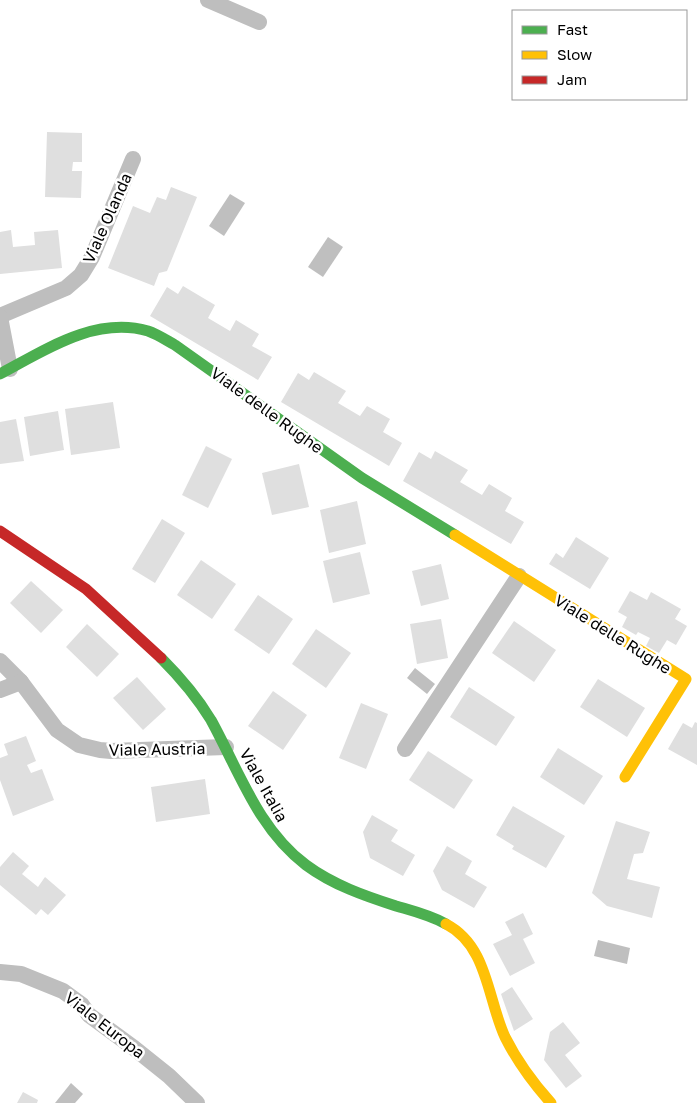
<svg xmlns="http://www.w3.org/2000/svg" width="697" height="1103" font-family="'Golos Text',sans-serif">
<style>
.water{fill:#bfbfbf}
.building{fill:#dfdfdf}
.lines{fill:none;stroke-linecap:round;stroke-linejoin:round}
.street{stroke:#bebebe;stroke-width:16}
.fast{stroke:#4caf50;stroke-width:11}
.slow{stroke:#ffc107;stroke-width:11}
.jam{stroke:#c62828;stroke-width:11}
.labels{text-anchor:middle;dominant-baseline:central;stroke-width:5;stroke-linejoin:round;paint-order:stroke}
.street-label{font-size:16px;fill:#000;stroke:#fff}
</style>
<rect width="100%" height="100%" fill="#fff"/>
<g class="water">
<path d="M230,194l15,9 -21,33 -15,-10z"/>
<path d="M328,237l15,10 -20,30 -15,-10z"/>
<path d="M415,668l20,16 -8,10 -20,-16z"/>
<path d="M598,940l32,8 -3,16 -33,-8z"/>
<path d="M71,1083l12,11 -8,9h-20z"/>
</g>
<g class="building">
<path d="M47,132l35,1v29h-9l-1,9h10l-1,27 -36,-1z"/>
<path d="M171,187l26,10 -30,74 -8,2 -5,13 -46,-18 25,-62 17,7 7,-16 9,3z"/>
<path d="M11,230l2,17 22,-2 -1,-13 24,-2 4,38 -62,6v-42z"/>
<path d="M183,286l32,19 -7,13 22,13 6,-11 23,14 -7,12 20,11 -14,23 -108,-64 17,-29 11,7z"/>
<path d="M314,372l32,19 -8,12 22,13 7,-10 23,13 -7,13 19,11 -13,23 -108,-64 17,-29 11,7z"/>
<path d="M113,402l7,46 -49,7 -6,-46z"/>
<path d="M58,411l6,39 -34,6 -6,-39z"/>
<path d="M16,419l8,42 -24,3v-42z"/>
<path d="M206,446l26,13 -24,49 -26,-13z"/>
<path d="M435,451l33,19 -8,12 22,13 7,-11 23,14 -7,13 19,11 -13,22 -108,-63 16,-29 12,7z"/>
<path d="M299,464l10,43 -37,8 -10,-42z"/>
<path d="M357,501l9,43 -37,9 -9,-43z"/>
<path d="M162,519l23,14 -30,50 -23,-14z"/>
<path d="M576,537l33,21 -19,31 -41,-25 7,-11 7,5z"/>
<path d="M360,552l10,42 -37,9 -10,-42z"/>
<path d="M201,560l35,24 -24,35 -35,-24z"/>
<path d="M441,564l8,35 -28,7 -9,-35z"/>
<path d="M31,581l32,29 -22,23 -31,-30z"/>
<path d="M630,591l17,9 4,-8 30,17 -6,10 12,7 -11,19 -9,-5 -8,13 -13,-7 4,-8 -12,-6 -2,3 -14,-8 5,-10 -9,-5z"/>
<path d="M258,595l35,24 -24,35 -35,-24z"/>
<path d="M441,619l7,39 -31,6 -7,-40z"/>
<path d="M514,621l42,29 -22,32 -42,-29z"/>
<path d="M87,624l32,30 -22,23 -31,-30z"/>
<path d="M316,629l35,24 -25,35 -34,-24z"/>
<path d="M137,677l29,32 -23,21 -30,-32z"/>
<path d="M598,679l47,29 -18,29 -47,-30z"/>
<path d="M469,687l46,30 -19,29 -46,-29z"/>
<path d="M273,691l34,24 -24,35 -35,-24z"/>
<path d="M361,703l27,11 -22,55 -27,-11z"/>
<path d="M695,722l2,1v42l-29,-16 15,-26 9,5z"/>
<path d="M26,736l10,25 -9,4 4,8 11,-4 12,31 -41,16 -13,-36v-22l8,-3 -4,-11z"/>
<path d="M558,748l45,28 -19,29 -44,-28z"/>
<path d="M428,751l45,29 -19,29 -45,-29z"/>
<path d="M205,779l5,35 -54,8 -5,-35z"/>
<path d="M513,806l52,30 -19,32 -34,-19 2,-3 -18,-11z"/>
<path d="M372,815l26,15 -7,11 24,14 -12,21 -33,-18 -7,-26z"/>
<path d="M616,821l34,11 -7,21 -9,1 -7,25 33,8 -8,31 -45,-12 -15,-13z"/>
<path d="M447,846l25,15 -7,13 22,13 -13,21 -32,-18 -9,-19z"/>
<path d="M13,852l16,14 -7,8 16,13 7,-10 21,18 -18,20 -7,-6 -5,6 -36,-30v-18z"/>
<path d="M523,913l10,21 -10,5 12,24 -25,13 -17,-32 19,-9 -7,-13z"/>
<path d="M512,987l21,32 -19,12 -13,-37z"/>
<path d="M563,1022l17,21 -15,12 17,21 -16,12 -22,-28 6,-28z"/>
<path d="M23,1092l15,8 -1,3h-20z"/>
</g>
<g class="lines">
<g class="street">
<path d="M208,0l51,22"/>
<path d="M0,316l66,-28 15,-13 11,-18 41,-98"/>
<path d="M0,317l10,52"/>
<path d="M0,661l21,21"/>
<path d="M0,690l21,-8 36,48 22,15 21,5 11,1 115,-4"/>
<path d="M405,749l114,-173"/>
<path d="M0,972l21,2 42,17 19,14 7,10 45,33 35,28 28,27"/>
</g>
<g class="fast">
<path d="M0,374c45,-24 95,-58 148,-43 9,3 18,9 27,14l187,133 93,57"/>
<path d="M161,658c19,19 36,39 50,62 28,51 47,109 95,145 27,20 59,31 90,41 17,5 34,9 50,18"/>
</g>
<g class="slow">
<path d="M455,535l231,144 -61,98"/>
<path d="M446,924c42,22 41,74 59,113 12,24 28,46 46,66"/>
</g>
<path class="jam" d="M0,531l86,58 75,69"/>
</g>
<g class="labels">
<g class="street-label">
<text transform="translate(107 218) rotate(-66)">Viale Olanda</text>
<text transform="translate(267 410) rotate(36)">Viale delle Rughe</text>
<text transform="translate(613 634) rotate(32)">Viale delle Rughe</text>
<text transform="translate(157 749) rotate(-1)">Viale Austria</text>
<text transform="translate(264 785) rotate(61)">Viale Italia</text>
<text transform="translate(105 1025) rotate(38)">Viale Europa</text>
</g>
</g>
<rect x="512" y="10" width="175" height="90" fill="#ffffff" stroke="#999999"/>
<rect x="522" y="26" width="25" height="8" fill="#4caf50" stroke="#999999"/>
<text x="557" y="35" font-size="15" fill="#000000">Fast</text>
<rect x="522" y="51" width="25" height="8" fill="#ffc107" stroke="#999999"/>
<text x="557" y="60" font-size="15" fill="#000000">Slow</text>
<rect x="522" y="76" width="25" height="8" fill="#c62828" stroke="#999999"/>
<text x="557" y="85" font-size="15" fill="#000000">Jam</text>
</svg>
